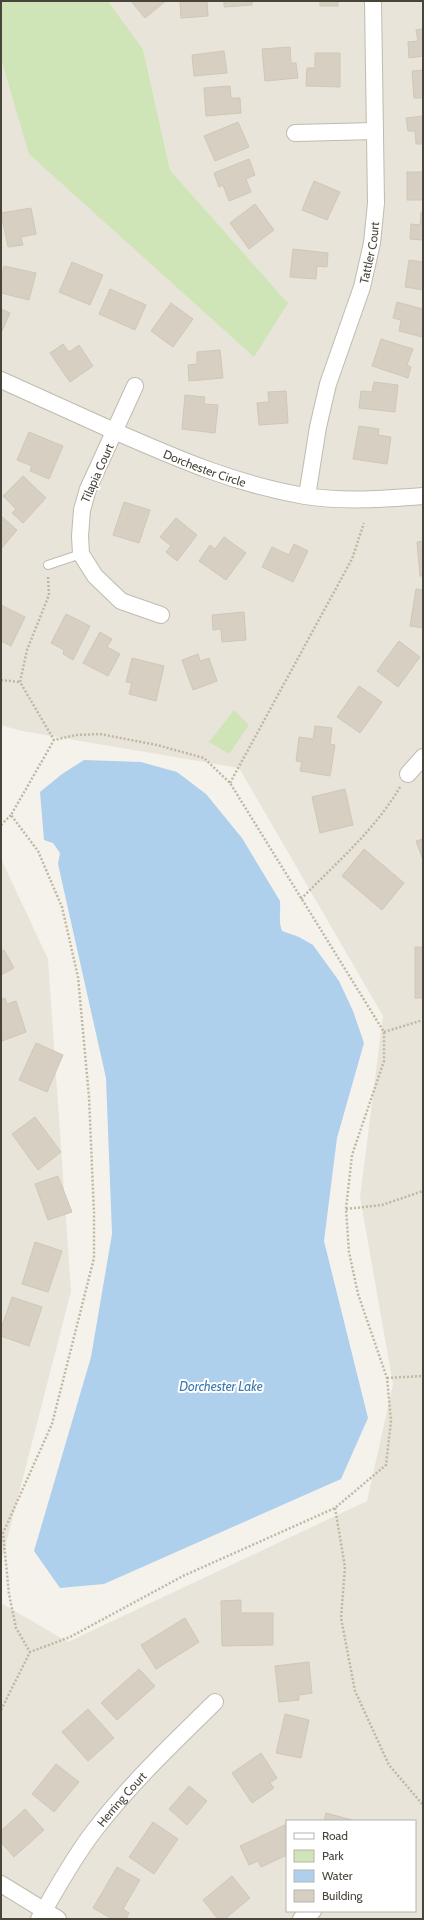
<svg xmlns="http://www.w3.org/2000/svg" width="424" height="1920" font-family="Cabin,sans-serif">
<style>
.residential{fill:#e8e4da;fill-rule:evenodd}
.green{fill:#cfe5b8}
.water{fill:#aed0ec}
.building{fill:#d6cfc2;stroke:#d0c7b6}
.lines{fill:none;stroke-linecap:round;stroke-linejoin:round}
.service-casing{stroke:#c0bbaf;stroke-width:10}
.minor-casing{stroke:#c0bbaf;stroke-width:18}
.path{stroke:#c1b7a1;stroke-width:2.5;stroke-dasharray:2 2;stroke-linecap:butt}
.service{stroke:#fff;stroke-width:8}
.minor{stroke:#fff;stroke-width:16}
.labels{text-anchor:middle;dominant-baseline:central;stroke-width:4;stroke-linejoin:round;paint-order:stroke}
.street-label{font-size:12px;fill:#49443a;stroke:#fff}
.water-label{font-size:13px;font-style:italic;fill:#3a78ae;stroke:#fff}
</style>
<rect width="100%" height="100%" fill="#f5f2ec"/>
<g class="residential">
<path d="M108,1h315v1918h-422v-316l67,39 299,-141 26,-117 -33,-187 23,-181 -144,-248 -217,-37 -21,-6v-666l29,95 258,149 -118,-133 -27,-121zM287,1821h128v90h-128z"/>
<path d="M1,859l47,100 23,332 -70,272z"/>
</g>
<g class="green">
<path d="M1,1h107l35,48 27,121 118,133 -34,54 -225,-203 -28,-95z"/>
<path d="M234,710l15,15 -20,29 -20,-12z"/>
</g>
<path class="water" d="M84,760l57,2 36,10 29,22 36,44 38,63c1,11 -2,19 2,30l17,6 14,8 26,36 14,30 11,32 -27,95 -13,103 44,177 -27,61 -237,105 -44,4 -26,-37 57,-194 21,-123 -6,-156 -48,-214 2,-11 -7,-10 -9,-3 -4,-48 22,-18z"/>
<g class="building">
<path d="M131,1h35l-21,17z"/>
<path d="M180,1h27l1,15 -27,2z"/>
<path d="M224,1h28v4l-28,2z"/>
<rect x="320" y="1" width="18" height="5"/>
<path d="M423,29v27l-14,2 -1,-16 10,-1 -2,-11z"/>
<path d="M290,47l1,16h5l2,15 -33,3 -3,-32z"/>
<path d="M224,51l3,22 -33,3 -2,-21z"/>
<path d="M315,53h25v34l-34,-1 1,-18h8z"/>
<path d="M423,70v28h-9l-2,-27z"/>
<path d="M230,86l1,12h9l1,15 -35,3 -2,-28z"/>
<path d="M423,116v28h-7l-1,-13h-7l-2,-13z"/>
<path d="M238,122l11,25 -34,14 -11,-25z"/>
<path d="M249,159l6,16 -9,4 5,13 -22,9 -6,-16 -4,2 -5,-14z"/>
<rect x="407" y="172" width="16" height="28"/>
<path d="M314,181l26,11 -13,28 -25,-10z"/>
<path d="M255,204l19,26 -25,19 -19,-26z"/>
<path d="M31,208l5,26 -15,3 2,8 -15,2 -7,-34z"/>
<path d="M421,212h2v28l-13,-1 1,-15 9,1z"/>
<path d="M293,249l35,4 -1,14 -10,-1 -1,13 -26,-2z"/>
<path d="M409,260l14,2v28l-18,-3z"/>
<path d="M72,262l31,13 -13,30 -31,-13z"/>
<path d="M4,266l32,7 -7,27 -28,-7v-14z"/>
<path d="M110,289l36,16 -11,25 -36,-16z"/>
<path d="M397,302l26,7 -1,28 -23,-6 2,-11 -8,-2z"/>
<path d="M171,303l22,16 -20,28 -22,-16z"/>
<path d="M1,309l9,4 -9,20z"/>
<path d="M381,339l32,10 -6,16 4,2 -3,11 -36,-12z"/>
<path d="M63,344l6,8 10,-7 14,21 -23,16 -20,-29z"/>
<path d="M220,350l3,28 -34,3 -1,-16 9,-1v-12z"/>
<path d="M374,382l24,3 -3,27 -36,-4 2,-17 11,1z"/>
<path d="M286,391l2,32 -29,2 -2,-22 12,-1 -1,-10z"/>
<path d="M185,395l20,2 -1,7 14,1 -3,28 -33,-4z"/>
<path d="M359,426l20,3 -1,6 13,2 -4,27 -34,-5z"/>
<path d="M29,432l34,14 -14,33 -19,-8 2,-5 -15,-6z"/>
<path d="M23,476l23,22 -23,25 -11,-10 4,-4 -13,-13z"/>
<path d="M124,502l26,8 -11,33 -26,-8z"/>
<path d="M1,516l16,14 -16,19z"/>
<path d="M176,518l21,17 -20,26 -11,-9 5,-6 -11,-9z"/>
<path d="M224,537l22,16 -20,27 -27,-19 11,-16 5,4z"/>
<path d="M423,541v35h-3l-3,-34z"/>
<path d="M294,544l14,7 -15,31 -31,-15 10,-20 17,8z"/>
<path d="M416,589l7,1v38l-13,-2z"/>
<path d="M1,605l24,12 -14,29 -10,-5z"/>
<path d="M244,612l2,28 -24,2 -1,-13 -8,1 -1,-15z"/>
<path d="M66,614l24,12 -17,34 -10,-6 1,-4 -13,-7z"/>
<path d="M100,632l12,7 -5,8 13,7 -12,22 -25,-13z"/>
<path d="M399,641l21,16 -22,30 -21,-16z"/>
<path d="M198,654l2,7 9,-3 8,23 -24,9 -11,-30z"/>
<path d="M132,658l32,8 -8,35 -27,-7 3,-11 -6,-1z"/>
<path d="M359,686l23,16 -22,31 -23,-16z"/>
<path d="M315,726l17,2 -2,16 5,1 -5,31 -30,-5 2,-9 -6,-1 3,-24 14,2z"/>
<path d="M345,789l8,36 -33,8 -8,-36z"/>
<path d="M423,839v21l-7,-19z"/>
<path d="M364,849l40,34 -22,27 -40,-34z"/>
<rect x="415" y="947" width="8" height="51"/>
<path d="M4,950l10,18 -13,7v-24z"/>
<path d="M5,998l2,6 9,-3 10,31 -24,9 -1,-41z"/>
<path d="M36,1043l27,12 -16,37 -28,-12z"/>
<path d="M35,1117l26,35 -23,18 -26,-36z"/>
<path d="M58,1176l14,36 -24,8 -13,-36z"/>
<path d="M35,1242l27,9 -14,41 -26,-8z"/>
<path d="M12,1297l30,10 -13,39 -28,-10v-7z"/>
<path d="M241,1600v13h32v32l-51,1 -1,-45z"/>
<path d="M185,1618l14,24 -43,27 -15,-24z"/>
<path d="M309,1662l3,31 -13,2v5l-20,2 -4,-36z"/>
<path d="M139,1669l16,17 -38,34 -16,-17z"/>
<path d="M88,1709l26,29 -26,23 -26,-29z"/>
<path d="M285,1714l24,6 -8,38 -25,-5z"/>
<path d="M261,1753l16,25 -7,5 4,5 -22,15 -20,-30z"/>
<path d="M56,1764l23,18 -25,30 -22,-18z"/>
<path d="M189,1786l18,15 -20,24 -18,-16z"/>
<path d="M25,1809l19,21 -30,27 -13,-15v-11z"/>
<path d="M326,1813l30,8h-32z"/>
<path d="M153,1822l25,17 -24,35 -25,-17z"/>
<path d="M287,1824v31l-26,12 -3,-6 -9,4 -9,-19z"/>
<path d="M117,1867l23,13 -17,29 6,4 -3,6h-14l-19,-11z"/>
<path d="M232,1876l18,22 -25,21h-7l-15,-19z"/>
</g>
<g class="lines">
<defs>
<path id="service" d="M48,565l33,-11"/>
<g id="minor">
<path d="M295,133l80,-2"/>
<path id="s1" d="M1,380c38,17 76,34 113,51 64,28 121,53 191,65 39,6 80,3 118,0"/>
<path d="M135,386l-47,103 -6,21 -2,26 1,18 14,22 26,25 40,14"/>
<path id="s2" d="M307,496l11,-69 10,-43 34,-97 10,-44 4,-40 -3,-202"/>
<path d="M408,774l15,-17"/>
<path d="M1,1884l57,35"/>
<path id="s3" d="M39,1919c17,-29 34,-61 55,-88 36,-47 79,-88 121,-129"/>
<path d="M301,1919l12,-8"/>
</g>
</defs>
<use href="#service" class="service-casing"/>
<use href="#minor" class="minor-casing"/>
<g class="path">
<path d="M48,577l1,18 -22,55 -7,32 34,58"/>
<path d="M1,680l19,2"/>
<path d="M100,734l57,11 47,13 26,25 154,249v29l-32,94 -6,54 3,43 9,42 29,84 4,43 -5,44 -51,43 -152,68 -113,61 -40,15 -14,-24 -7,-34 -6,-61 49,-109 42,-166v-45l-5,-116 -11,-120 -16,-70 -24,-56 -27,-36 43,-75 22,-5z"/>
<path d="M230,783l122,-224 12,-36"/>
<path d="M1,825l10,-10"/>
<path d="M301,899c34,-35 74,-69 99,-112"/>
<path d="M384,1032l39,-12"/>
<path d="M346,1209l36,-4 41,-14"/>
<path d="M387,1378l36,-2"/>
<path d="M335,1508l10,59 -4,51 14,73 34,74 34,40"/>
<path d="M1,1710l29,-58"/>
</g>
<use href="#service" class="service"/>
<use href="#minor" class="minor"/>
</g>
<g class="labels">
<g class="street-label">
<text stroke="none"><textPath href="#s2" startOffset="252">Tattler Court</textPath></text>
<text stroke="none"><textPath href="#s1" startOffset="222">Dorchester Circle</textPath></text>
<text transform="translate(97 473) rotate(-66)">Tilapia Court</text>
<text stroke="none"><textPath href="#s3" startOffset="146">Herring Court</textPath></text>
</g>
<g class="water-label">
<text x="221" y="1386">Dorchester Lake</text>
</g>
</g>
<rect width="424" height="1920" fill="none" stroke="#49443a" stroke-width="4"/>
<rect x="286" y="1820" width="130" height="92" fill="#ffffff" stroke="#b6b4b0"/>
<rect x="294" y="1833" width="20" height="6" fill="#ffffff" stroke="#b6b4b0"/>
<text x="322" y="1840" font-size="12" fill="#49443a">Road</text>
<rect x="294" y="1850" width="20" height="12" fill="#cfe5b8" stroke="#b6b4b0"/>
<text x="322" y="1860" font-size="12" fill="#49443a">Park</text>
<rect x="294" y="1870" width="20" height="12" fill="#aed0ec" stroke="#b6b4b0"/>
<text x="322" y="1880" font-size="12" fill="#49443a">Water</text>
<rect x="294" y="1890" width="20" height="12" fill="#d6cfc2" stroke="#b6b4b0"/>
<text x="322" y="1900" font-size="12" fill="#49443a">Building</text>
</svg>
